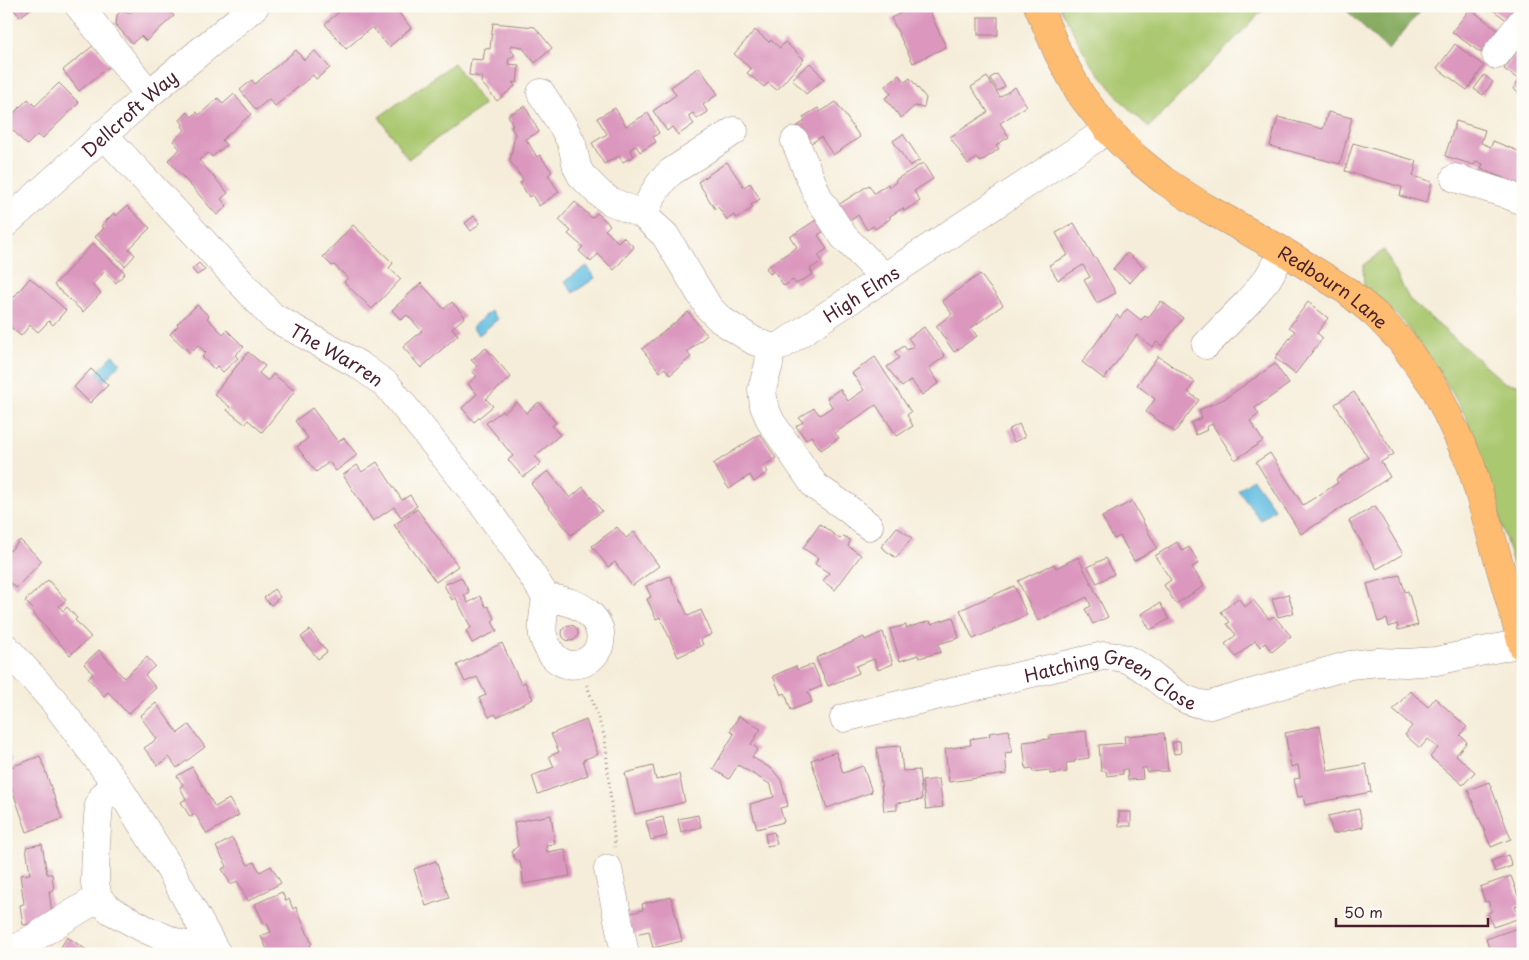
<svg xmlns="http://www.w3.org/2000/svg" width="1529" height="960" font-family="'Playpen Sans',sans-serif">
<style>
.green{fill:#aac86f;stroke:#7a744d}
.forest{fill:#87ac62;stroke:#686646}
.water{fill:#63bee1;stroke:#566e86}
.building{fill:#db97be}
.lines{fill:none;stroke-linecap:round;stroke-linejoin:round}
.minor-casing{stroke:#a08682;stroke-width:29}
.major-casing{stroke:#a08682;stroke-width:29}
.path{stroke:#a08682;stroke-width:3;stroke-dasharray:1 4;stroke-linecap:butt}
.minor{stroke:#fff;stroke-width:28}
.major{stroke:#fdbc70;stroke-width:28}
.labels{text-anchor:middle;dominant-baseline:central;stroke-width:5;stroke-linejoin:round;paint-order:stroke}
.street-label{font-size:18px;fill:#4a1f2b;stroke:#fdfcf7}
</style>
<rect width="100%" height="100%" fill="#fdfcf7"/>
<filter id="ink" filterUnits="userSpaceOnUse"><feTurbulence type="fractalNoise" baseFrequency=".02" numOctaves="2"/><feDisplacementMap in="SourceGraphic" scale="10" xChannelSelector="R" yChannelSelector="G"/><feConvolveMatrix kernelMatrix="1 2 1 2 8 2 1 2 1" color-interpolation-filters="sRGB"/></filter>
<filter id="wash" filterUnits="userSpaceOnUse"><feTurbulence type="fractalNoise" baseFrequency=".0096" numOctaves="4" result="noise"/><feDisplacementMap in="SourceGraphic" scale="20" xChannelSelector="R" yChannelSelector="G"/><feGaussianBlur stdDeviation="1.12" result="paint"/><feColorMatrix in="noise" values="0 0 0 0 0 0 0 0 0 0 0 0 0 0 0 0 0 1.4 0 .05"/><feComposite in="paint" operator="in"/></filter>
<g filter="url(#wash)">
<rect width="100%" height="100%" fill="#f5edd9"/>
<g class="green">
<path d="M1059,6h208l-118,121 -24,-22 -36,-44z"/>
<path d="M454,63l30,42 -76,54 -29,-42z"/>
<path d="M1384,250l25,49 96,84 18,2v214l-35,-121 -22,-61 -29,-50 -36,-48 -37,-32 -1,-22z"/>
</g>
<path class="forest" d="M1342,6h83l-37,44z"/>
<g class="water">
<path d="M587,266l8,12 -22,15 -8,-12z"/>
<path d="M491,311l7,8 -19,16 -7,-8z"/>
<path d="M113,355l8,8 -17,18 -8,-8z"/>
<path d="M1253,479l22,30 -15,11 -22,-30z"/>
</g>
<g id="blocks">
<g class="building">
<path d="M11,6h23l-14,11z"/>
<path d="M138,6h34l-3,3 5,7 -28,25 -5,-5 -9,7 -16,-18 1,-10 5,-5 8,3z"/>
<path d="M346,6h47l18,22 -22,19 -17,-20 -26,22 -21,-25z"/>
<path d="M915,6h12l19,41 -33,16 -22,-45z"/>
<path d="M1487,6h32l-11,15z"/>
<path d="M1470,9l28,21 -17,23 -29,-21z"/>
<rect x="978" y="17" width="20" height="18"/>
<path d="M493,23l42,4 17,21 -17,15 -13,-16 -11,-2 -1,4 5,6 -6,4 -1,5 11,1 -2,18 -5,-1 3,4 -18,15 -16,-19 1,-5 -13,-2 2,-16 12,1 2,-12 5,1z"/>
<path d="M755,30l14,12 2,-2 9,8 5,-6 19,17 -27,31 -9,-7 -4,4 -17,-14 4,-4 -17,-15z"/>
<path d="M1455,44l29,22 -17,24 -30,-22z"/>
<path d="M94,45l16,21 -31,25 -16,-21z"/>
<path d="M1520,47l3,2v47l-10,-7 6,-9 -15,-11z"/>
<path d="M296,50l8,10 11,-9 15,17 -14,11 -3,-4 -38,31 -6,-7 -13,11 -16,-20 12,-10 3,4z"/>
<path d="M810,63l14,16 -18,15 -14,-15z"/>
<path d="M699,67l19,27 -15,11 5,7 -11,7 -4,-6 -5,3 6,8 -16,11 -6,-8 -5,4 -14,-20 23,-16 -5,-8z"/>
<path d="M997,74l8,12 -7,5 -8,-13z"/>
<path d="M899,75l6,7 5,-4 16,20 -2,10 -9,-2 -14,12 -16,-20 6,-4 -6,-8z"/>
<path d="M1484,75l9,7 -10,13 -9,-6z"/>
<path d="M987,77l13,20 15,-10 12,19 -27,17 9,14 -13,8 3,4 -19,13 -3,-4 -9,6 -18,-27 38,-25 -17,-25z"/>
<path d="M59,83l20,20 -37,36 -5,-4 -10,10 -21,-22v-2l22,-22 7,7z"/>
<path d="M234,94l17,20 -29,26 4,5 -14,12 -4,-4 -9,7 29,33 -7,6 6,7 -10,9 -49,-55 12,-11 -7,-8 12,-11 -3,-4 1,-2 -3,-4 8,-8 4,5 5,-5 2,3 19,-17 5,6z"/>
<path d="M836,102l24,35 -27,18 -12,-18 -13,8 -12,-18 9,-6 -2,-4 15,-9 2,4z"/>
<path d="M525,106l14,26 -13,7 11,18 3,-2 12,17 -4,3 11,17 -20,14 -7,-11 -3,2 -9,-14 3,-3 -13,-19 5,-27 -4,-7 2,-1 -5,-11z"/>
<path d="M615,108l11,18 22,-13 11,20 -6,4 3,5 -16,10 -4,-6 -6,3 4,7 -11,6 -4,-6 -15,8 -12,-21 15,-9 -10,-16z"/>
<path d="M1328,112l24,6 -12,46 -70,-18 8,-29 45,12z"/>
<path d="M1456,121l29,9 -4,13 10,4 2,-6 30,12v33l-42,-17 2,-5 -7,-3 -2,4 -29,-9z"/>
<path d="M903,134l17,26 -10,6 -17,-25z"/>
<path d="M1353,143l64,18 -4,15 19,6 -5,21 -27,-7 2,-9 -57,-16z"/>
<path d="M727,162l17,25 6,-4 10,16 -9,6 2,3 -17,10 -2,-3 -7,5 -9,-13 -3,2 -17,-27z"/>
<path d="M923,163l10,16 -19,12 6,10 -16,10 -1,-3 -13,8v3l-15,10 -2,-3 -6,4 -9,-15 -12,9 -11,-17 34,-22 5,8 14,-9 1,3 7,-5 -1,-2z"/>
<path d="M575,202l17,16 5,-5 13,12 -5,5 13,12 5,-5 11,10 -20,23 -16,-16 -7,8 -12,-11 4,-4 -15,-13 3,-3 -12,-11z"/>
<path d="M127,206l23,22 -21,21 6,6 -10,11 -30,-29 9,-9 -3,-2 13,-13 2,3z"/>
<path d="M474,216l6,7 -9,8 -6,-8z"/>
<path d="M822,216l7,12 -11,7 9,14 -9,6 4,6 -12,8 3,5 -17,10 -3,-4 -9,6 -10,-15 -4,3 -4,-6 31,-21 -7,-10z"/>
<path d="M1074,223l21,36 1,-1 20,35 -19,10 -13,-23 6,-3 -7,-12 -25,15 -9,-15 19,-10 -12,-22z"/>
<path d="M353,225l40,38 -4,5 12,11 -29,30 -28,-27 4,-4 -14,-13 -2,1 -9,-9z"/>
<path d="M93,243l32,30 -9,10 -12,-11 -12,13 9,8 -18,19 -29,-27z"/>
<path d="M1127,253l17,14 -14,16 -17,-14z"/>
<path d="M199,263l6,7 -8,5 -5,-6z"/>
<path d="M980,274l23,31 -32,23 6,8 -23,16 -18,-26 16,-12 -10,-13z"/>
<path d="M30,278l36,32 -13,15 -4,-4 -11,11 -8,-7 -9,11 -15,-13v-21l2,2z"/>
<path d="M421,283l23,26 8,-7 13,15 -13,11 6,7 -37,33 -18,-21 19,-16 -15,-16 -6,5 -9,-10z"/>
<path d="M1161,301l22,17 -21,28 -5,-4 -5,5 -15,-12 -33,44 -22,-17 35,-47 3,3 7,-9 14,11 4,-4 3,2z"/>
<path d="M1308,302l20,16 -11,15 6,5 -28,36 -20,-16 20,-27 -6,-4z"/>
<path d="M197,305l12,11 -2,2 16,16 4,-4 17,17 -9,8 3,3 -15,14 -6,-6 -3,3 -12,-12 4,-4 -8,-8 -8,8 -20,-19 8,-8 -1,-2z"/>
<path d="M688,312l19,23 -20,17 4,5 -21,18 -5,-7 -5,4 -18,-23z"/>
<path d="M924,327l21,29 -16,12 10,15 -17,12 -11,-15 -9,7 -15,-20 12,-9 -4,-6 9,-6 3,4 7,-4 -6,-8z"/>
<path d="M486,348l25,29 -25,22 7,7 -19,16 -12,-14 15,-14 -9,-10 9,-8 -5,-5 5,-5 -6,-6z"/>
<path d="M248,352l17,14 -6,7 9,8 5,-7 22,17 -33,41 -14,-12 -3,4 -18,-14 3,-3 -16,-13z"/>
<path d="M1158,356l37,26 -7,10 11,8 -24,32 -29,-20 9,-13 -18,-14z"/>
<path d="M875,357l36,55 -4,3 6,11 -16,10 -21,-31 -41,28 4,5 -18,12 -10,-14 -5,4 -10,-14 7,-4 -4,-4 15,-10 6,7 12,-8 -5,-9 13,-9 8,12 16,-11 -12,-17z"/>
<path d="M1275,364l14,20 -34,24 4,6 -9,7 13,20 -28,19 -23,-36 -6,3 1,3 -11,5 -5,-12 11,-5 -3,-8 25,-11z"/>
<path d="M91,369l17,16 -18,18 -16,-16z"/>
<path d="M1354,392l40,62 -13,8 9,15 -89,57 -45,-72 14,-9 33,52 35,-22 -2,-4 32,-21 -33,-54z"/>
<path d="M517,402l9,11 13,-11 17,21 -4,3 8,9 -25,21 6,7 -18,14 -15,-17 5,-4 -27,-33 16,-12 2,2z"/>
<path d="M312,408l26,34 6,-4 13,17 -21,16 -7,-9 -13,10 -19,-25 11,-9 -13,-17z"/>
<path d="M1019,424l6,13 -11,5 -6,-12z"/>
<path d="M760,434l16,24 -12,8 4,6 -14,10 -4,-7 -21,14 -16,-25z"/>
<path d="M377,462l25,38 8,-5 7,11 -16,11 -7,-10 -21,14 -30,-46 14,-10 5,7z"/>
<path d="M548,471l22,27 13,-11 19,24 -31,24 -40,-51z"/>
<path d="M1132,501l25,47 -23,13 -14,-25 -6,3 -12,-22z"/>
<path d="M1375,506l28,48 -26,15 -28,-48z"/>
<path d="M417,509l41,57 -22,16 -42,-57z"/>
<path d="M820,524l20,15 3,-3 5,2 2,3 -2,5 13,9 -26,35 -12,-9 6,-8 -14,-9 3,-6 -15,-10z"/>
<path d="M617,527l9,11 8,-6 25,34 -27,20 -17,-24 -7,5 -16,-21z"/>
<path d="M897,527l15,11 -16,20 -15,-11z"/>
<path d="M20,540l22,21 -26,27 -10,-9v-32l4,4z"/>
<path d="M1177,542l5,9 7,-4 10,16 -7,4 12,19 -28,18 -12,-19 7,-5 -16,-24z"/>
<path d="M1078,557l30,60 -15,7 -8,-15 6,-3 -4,-9 -49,24 -20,-40 36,-17 2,4z"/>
<path d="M1106,558l8,16 -17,9 -9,-16z"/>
<path d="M1400,575l5,17 3,-1 10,34 -20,5 -1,-6 -8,3 -2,-8 -9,3 -11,-38z"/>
<path d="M670,576l18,40 13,-6 11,24 -11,5 2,6 -25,12 -18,-40 -4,2 -9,-20 4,-2 -5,-11z"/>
<path d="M461,577l8,15 -5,3 4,8 12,-7 6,11 2,-1 7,13 -3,2 5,10 -25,12 -6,-12 5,-3 -15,-30 -4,2 -8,-15z"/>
<path d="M48,580l18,20 -7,6 4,5 4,-4 10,11 -2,2 16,17 -21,18 -38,-43 2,-2 -9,-9z"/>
<path d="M1014,586l13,29 -54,24 -13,-29z"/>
<path d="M274,589l6,8 -9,8 -7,-7z"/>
<path d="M1288,594l6,19 -16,4 -6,-18z"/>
<path d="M1238,598l7,9 8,-7 16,19 5,-3 17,20 -19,16 -7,-9 -4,4 -6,-6 -19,16 -11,-13 11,-9 -9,-11 3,-2 -9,-10z"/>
<path d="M1160,603l9,16 -19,11 -9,-16z"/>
<path d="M953,617l6,21 -21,6 3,8 -22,6 -1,-3 -18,6 -10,-32 16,-4v3l24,-7 1,3z"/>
<circle cx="570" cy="633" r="8"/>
<path d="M310,630l17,22 -9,7 -17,-22z"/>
<path d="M883,632l10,32 -15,6 -4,-11 -18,7 3,7 -31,13 -12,-28 48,-21 1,3z"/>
<path d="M502,643l19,41 4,-2 8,17 -36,18 -2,-3 -6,3 -10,-19 7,-3 -9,-18 -12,5 -8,-17z"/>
<path d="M99,650l25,28 23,-21 8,9 -10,9 11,13 -28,26 -20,-22 -4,4 -16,-18 5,-4 -9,-10z"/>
<path d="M813,664l9,22 -14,6 4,10 -21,8 -6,-17 -4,2 -8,-19 23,-10 1,4z"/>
<path d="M1410,691l18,16 7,-9 32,29 -7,8 7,7 -11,13 19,17 -12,13 -33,-28 8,-9 -10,-9 -8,9 -15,-13 7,-9 -19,-16z"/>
<path d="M156,703l22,30 11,-8 16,22 -28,21 -8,-11 -11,9 -14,-18 13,-9 -17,-23z"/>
<path d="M739,716l22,13 -10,15 7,5 -6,8 20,12 9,11 7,26 -8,2 4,14 -27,7 -7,-25 24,-7 -3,-12 -3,-2 -30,-18 -9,14 -16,-10 21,-35 -4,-3z"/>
<path d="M586,720l12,34 -15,6 5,15 -50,19 -6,-18 22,-9 -5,-11 10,-4 -8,-18z"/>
<path d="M1320,726l8,45 38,-7 5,28 -66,13 -2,-9 -5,1 -4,-18 6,-1 -2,-13 -7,2 -6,-34z"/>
<path d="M1009,730l3,22 -7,1 2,21 -58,8 -4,-33 26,-4 -1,-6 20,-3 -1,-3z"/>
<path d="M1086,731l3,27 -14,2v2l-9,1 1,9 -17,2 -1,-4 -16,2 -1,-4 -6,1 -3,-27 26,-3v-4z"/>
<path d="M1164,733l4,38 -21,1v-4h-5l1,11 -15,1 -1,-11h-4v5l-16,2 -1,-5h-5l-2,-26 26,-2 -1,-7z"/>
<path d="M1180,741l1,12 -7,1 -2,-11z"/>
<path d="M900,746l3,25 16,-1 3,30 -25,3v7l-13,1 -7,-63z"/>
<path d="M6,748l7,12 -7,4z"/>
<path d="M836,752l7,21 20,-7 9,26 -45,16 -16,-48z"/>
<path d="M40,756l22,63 -35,13 -21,-60v-3z"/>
<path d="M653,766l3,14 23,-6 6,28 -50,12 -10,-41z"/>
<path d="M192,767l23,40 14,-8 10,16 -32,19 -12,-20 -5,3 -9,-15 5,-3 -6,-12 3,-2 -6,-9z"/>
<path d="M939,779l4,28 -17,2 -4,-28z"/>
<path d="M1489,782l22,57 -20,8 -23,-57z"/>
<path d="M1359,809l4,18 -30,7 -5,-18z"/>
<rect x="1119" y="812" width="12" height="14"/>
<path d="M551,815l4,29 -9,1 1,7 18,-3 5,27 -46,8 -4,-22 -6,-4 -2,-7 6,-5 -4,-24z"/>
<path d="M698,815l3,12 -20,5 -3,-13z"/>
<path d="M663,817l4,19 -16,4 -5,-19z"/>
<path d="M774,832l3,12 -10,2 -2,-12z"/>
<path d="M232,838l16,27 6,-3 6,10 11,-6 10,17 -33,18 -11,-20 -6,4 -9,-16 5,-3 -11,-19z"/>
<path d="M42,844l5,30h5l2,17h-5l4,29 -30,5 -3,-20 4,-1 -4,-29 10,-1 -4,-27z"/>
<path d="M1508,855l4,11 -17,6 -4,-11z"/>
<path d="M436,861l13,37 -23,8 -12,-37z"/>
<path d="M1511,876l10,28 -6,2 5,12 -27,9 -5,-14 4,-2 -4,-10 -3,1 -5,-15z"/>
<path d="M282,892l4,9 3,-2 4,10 3,-2 16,37 -2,1 1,3 -13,6h-29l-8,-18 10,-4 -4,-9 -3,1 -9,-20z"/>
<path d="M671,897l11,44 -29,7 -4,-17 -18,4 -4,-21 16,-4 -1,-6z"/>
<path d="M1523,926v28h-32l-5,-15z"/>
<path d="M67,937l26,17h-36z"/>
</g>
</g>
</g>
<g filter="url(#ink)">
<use href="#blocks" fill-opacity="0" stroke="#a08682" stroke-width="1"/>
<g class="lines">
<defs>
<g id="minor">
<path d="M79,6l70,88"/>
<path d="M1496,55l27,-35"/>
<path id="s1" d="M541,93l23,35 8,16 5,23 4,8 18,18 11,8 33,14 22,20 44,73 12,12 33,21 16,6 11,-1 7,-5 320,-211"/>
<path id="s2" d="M103,134l170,183 86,48 28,20 95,118 33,46 31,48c13,3 30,5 40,14 39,32 -10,75 -35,42 -3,-5 -7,-12 -8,-18 -2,-12 2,-26 3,-38"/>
<path d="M795,141l24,58 25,38 40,40"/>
<path d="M1455,178l51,16 17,7"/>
<path d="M643,215c8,-17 14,-31 28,-43l63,-41"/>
<path id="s3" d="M6,223l143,-129 106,-88"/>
<path d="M1206,345l42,-43 20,-24 15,-27"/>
<path d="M770,347l-1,17 -7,25 2,17 7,16 44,64 32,22 22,18"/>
<path d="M6,648l47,52 64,85 50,79 50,90"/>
<path id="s4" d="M844,718l259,-62c7,0 15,0 23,3 31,12 47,45 84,46l140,-40 28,-3 28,1 30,-2 86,-18"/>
<path d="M117,785l-13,10 -5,10 -3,37 -1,41 3,15 12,12 35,19 32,14 39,9"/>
<path d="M608,869l17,85"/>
<path d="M8,954l90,-56"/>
</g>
<g id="major">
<path id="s5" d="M1038,6l20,47 23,42 27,35 27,27 28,23 38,25 82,46 64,40 28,23 26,27 35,49 35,75 52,182"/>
</g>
</defs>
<use href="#minor" class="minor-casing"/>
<use href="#major" class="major-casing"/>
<path class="path" d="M587,685l18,53 10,109"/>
<use href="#minor" class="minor"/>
<use href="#major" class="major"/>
</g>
</g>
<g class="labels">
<g class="street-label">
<text stroke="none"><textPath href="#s3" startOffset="165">Dellcroft Way</textPath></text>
<text stroke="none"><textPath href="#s5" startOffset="419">Redbourn Lane</textPath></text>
<text stroke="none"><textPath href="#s1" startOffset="462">High Elms</textPath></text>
<text stroke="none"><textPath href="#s2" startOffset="324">The Warren</textPath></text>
<text stroke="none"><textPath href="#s4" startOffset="279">Hatching Green Close</textPath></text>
</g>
</g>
<rect width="1529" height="960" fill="none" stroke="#fdfcf7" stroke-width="25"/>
<path d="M1336 918v8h152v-8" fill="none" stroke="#4a1f2b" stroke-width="2.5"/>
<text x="1344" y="918" font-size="15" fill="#4a1f2b" stroke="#fdfcf7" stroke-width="4" paint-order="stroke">50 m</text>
</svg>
